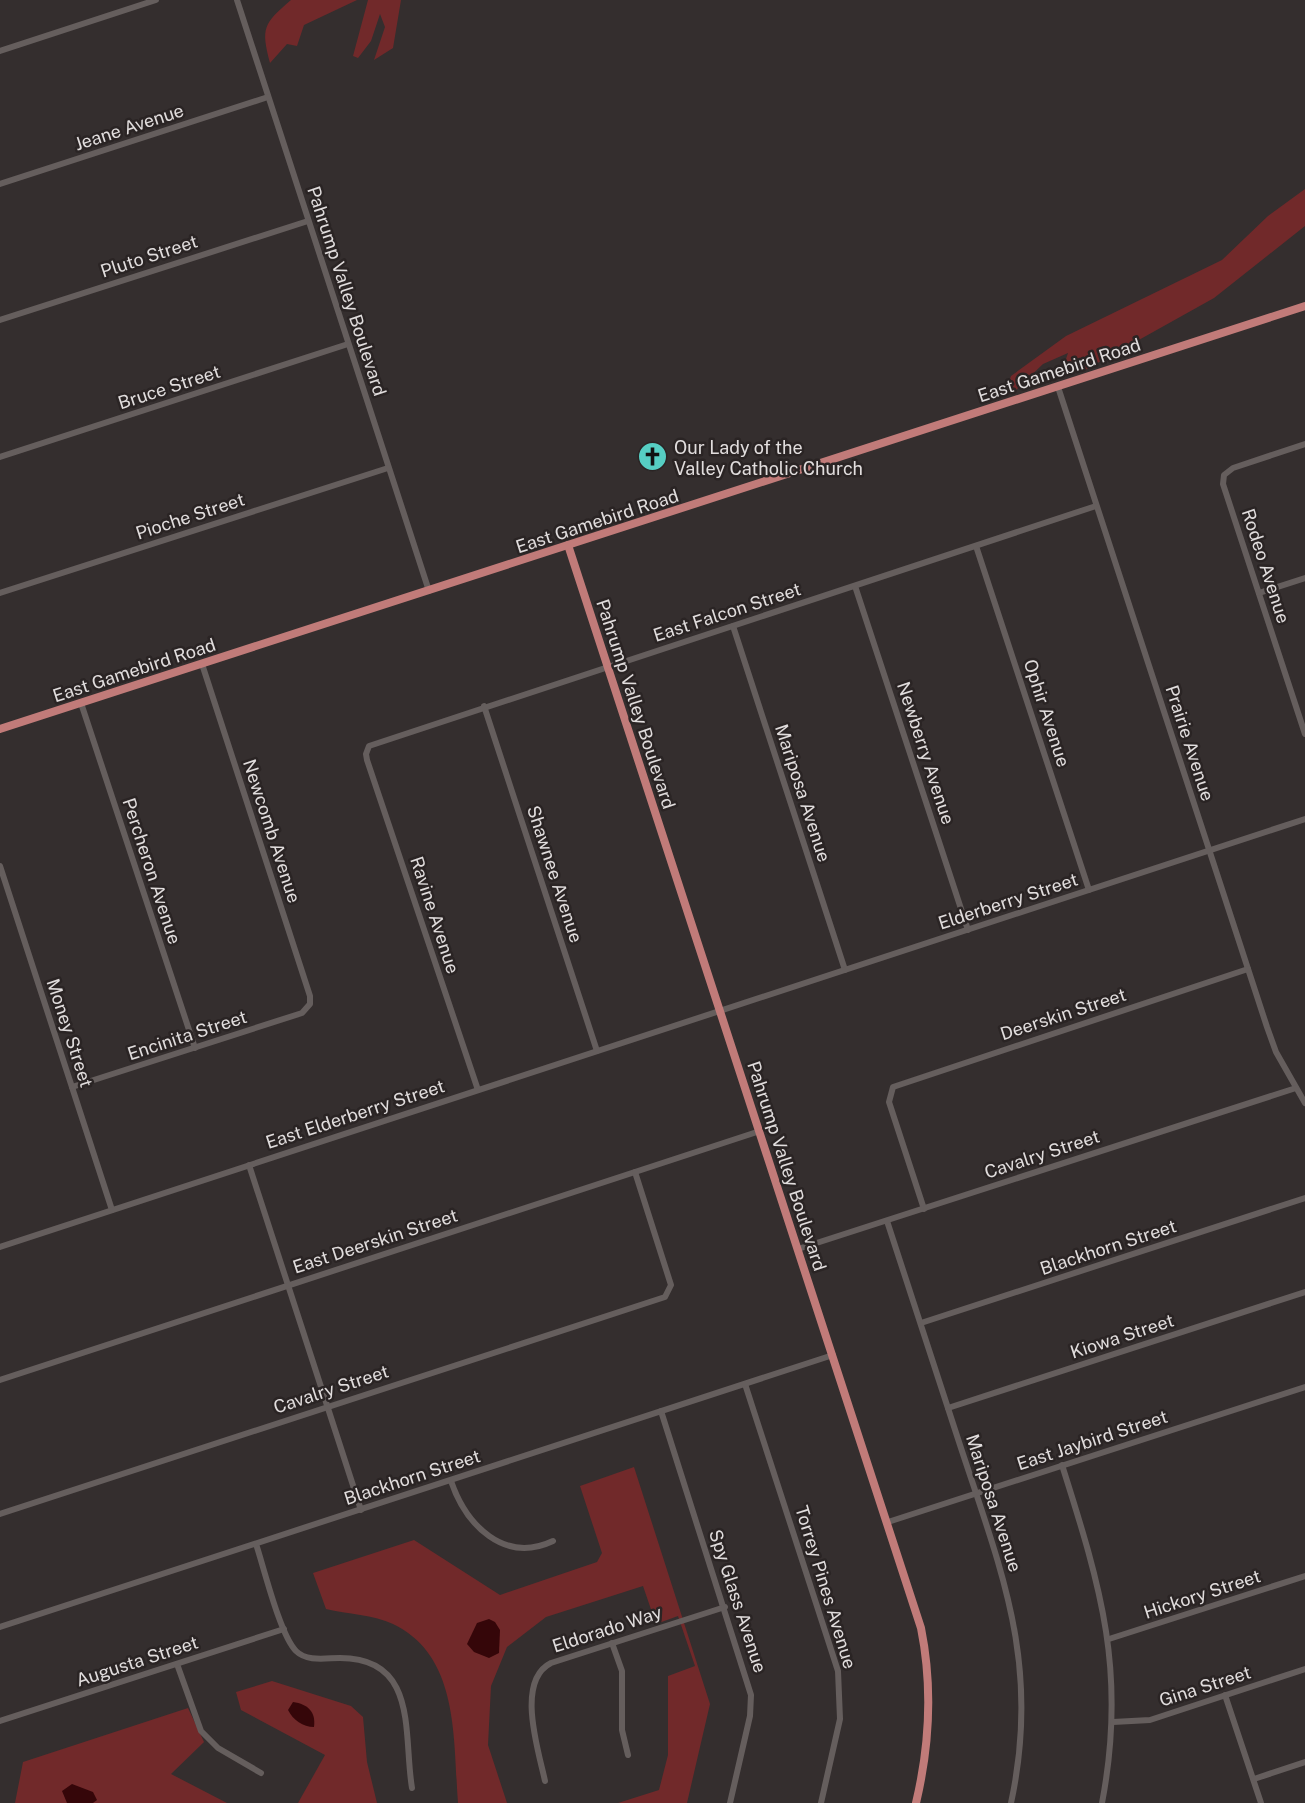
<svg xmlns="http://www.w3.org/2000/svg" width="1305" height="1803" font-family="'Public Sans',sans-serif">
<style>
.green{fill:#71292a}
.water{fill:#350609}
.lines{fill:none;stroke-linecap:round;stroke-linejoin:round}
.minor{stroke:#655e5d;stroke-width:6}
.major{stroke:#c17b79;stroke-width:8}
.labels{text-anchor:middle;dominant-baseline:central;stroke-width:5;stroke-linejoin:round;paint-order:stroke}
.street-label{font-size:18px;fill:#e1dddd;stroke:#2a2424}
.poi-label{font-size:18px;fill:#e1dddd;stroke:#2a2424;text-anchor:start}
</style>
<rect width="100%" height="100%" fill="#342e2e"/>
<g class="green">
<path d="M291,0h66l-53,25 -7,21 -10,-2 -17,19c-9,-35 -7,-39 21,-63z"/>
<path d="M368,0h33l-8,48 -19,12 11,-33 -5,-13 -9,27 -13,17 -5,-2z"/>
<path d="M1305,189v37l-91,72 -129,72 -24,4 7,-21 -25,11 -28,27 -10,2 6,-17 55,-40 156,-76 46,-44z"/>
<path d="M634,1467l76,237 -23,99h-69l41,-13 9,-35v-79l27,-10 -17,-50 -22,8 -13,-38 -97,31 -39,30 -16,39 -3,59 19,58h-49c-5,-63 2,-147 -65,-179 -19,-9 -46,-10 -67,-15l-13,-36 101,-33 86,55 97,-33 5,-9 -22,-67z"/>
<path d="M272,1681l79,25 12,11 4,45 10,41h-79l27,-48 -84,-45 -5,-18z"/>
<path d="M188,1708l16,34 -33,32 56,29h-212l8,-41z"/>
</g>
<g class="water">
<path d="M489,1619l6,3 5,8 -1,23 -10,5 -15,-6 -7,-8 10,-21z"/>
<path d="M293,1702c15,2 23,10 21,25 -11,0 -21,-7 -26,-17z"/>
<path d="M72,1784l21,8 4,8 -4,3h-26l-5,-12z"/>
</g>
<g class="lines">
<g class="minor">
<path d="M237,0l192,591"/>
<path d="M0,51l156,-51"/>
<path d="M0,184l268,-87"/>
<path d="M0,320l308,-99"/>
<path d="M1058,387l209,640 9,25 29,51"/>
<path d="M1305,444l-72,24 -9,7 -1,9 82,250"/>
<path d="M0,457l348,-113"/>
<path d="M976,546l113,344"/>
<path d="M855,586l113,344"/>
<path d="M0,593l388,-125"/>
<path d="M1259,593l46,-15"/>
<path d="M733,626l112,344"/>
<path d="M81,703l114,345"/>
<path d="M484,706l113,345"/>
<path d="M0,866l112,344"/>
<path d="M72,1087l230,-74 8,-9v-8l-108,-332"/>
<path d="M478,1090l-111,-330 -1,-6 3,-8 727,-240"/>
<path d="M249,1165l112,345"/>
<path d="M924,1209l-35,-107 4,-15 355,-118"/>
<path d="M887,1221c24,74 48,149 73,224 42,128 81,220 51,358"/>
<path d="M0,1247l1305,-428"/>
<path d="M798,1249l498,-161"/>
<path d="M921,1323l384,-125"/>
<path d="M0,1380l760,-249"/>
<path d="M745,1384l93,287 2,48 -19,84"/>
<path d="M948,1408l357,-116"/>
<path d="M661,1411l90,284 -1,21 -20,87"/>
<path d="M1062,1465c39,123 65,208 40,338"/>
<path d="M451,1481c15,44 53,83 102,60"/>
<path d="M0,1514l665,-217 6,-12 -36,-113"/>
<path d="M888,1522l417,-135"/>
<path d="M256,1544c8,24 24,91 40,107 11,11 30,7 44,7 79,0 63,77 72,130"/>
<path d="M0,1627l833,-272"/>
<path d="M1109,1639l196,-63"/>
<path d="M612,1643l10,28v59l6,25"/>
<path d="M177,1664l24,67 17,17 43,25"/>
<path d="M1225,1695l36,108"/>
<path d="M0,1721l284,-92"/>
<path d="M1113,1722l37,-2 155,-51"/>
<path d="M1254,1779l51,-17"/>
<path d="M545,1781c-6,-29 -30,-100 6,-118l174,-56"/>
</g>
<g class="major">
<path d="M568,545l353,1083c12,60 9,116 -5,175"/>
<path d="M0,729l1305,-423"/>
</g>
</g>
<defs>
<symbol id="church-disc" viewBox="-11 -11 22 22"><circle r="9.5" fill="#56cec3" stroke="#2a2424"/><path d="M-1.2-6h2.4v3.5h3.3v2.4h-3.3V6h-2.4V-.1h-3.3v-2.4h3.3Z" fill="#111"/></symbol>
</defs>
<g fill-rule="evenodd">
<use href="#church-disc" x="636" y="440" width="33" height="33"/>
</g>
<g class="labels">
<g class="street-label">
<text transform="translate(129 127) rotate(-18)">Jeane Avenue</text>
<text transform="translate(149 256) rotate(-18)">Pluto Street</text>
<text transform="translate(347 291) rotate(72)">Pahrump Valley Boulevard</text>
<text transform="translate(1059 370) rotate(-18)">East Gamebird Road</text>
<text transform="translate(169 387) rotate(-18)">Bruce Street</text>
<text transform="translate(190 516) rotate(-18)">Pioche Street</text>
<text transform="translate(597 521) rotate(-18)">East Gamebird Road</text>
<text transform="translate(1266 566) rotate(72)">Rodeo Avenue</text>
<text transform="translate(727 612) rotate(-18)">East Falcon Street</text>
<text transform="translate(134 670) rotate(-18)">East Gamebird Road</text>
<text transform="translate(636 704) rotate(72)">Pahrump Valley Boulevard</text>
<text transform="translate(1047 713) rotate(72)">Ophir Avenue</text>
<text transform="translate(1190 743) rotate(72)">Prairie Avenue</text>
<text transform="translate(926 753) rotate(72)">Newberry Avenue</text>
<text transform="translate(803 793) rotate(72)">Mariposa Avenue</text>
<text transform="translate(272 831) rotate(72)">Newcomb Avenue</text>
<text transform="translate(152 871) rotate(72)">Percheron Avenue</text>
<text transform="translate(555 874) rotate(72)">Shawnee Avenue</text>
<text transform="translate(1008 901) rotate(-18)">Elderberry Street</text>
<text transform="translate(435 915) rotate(72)">Ravine Avenue</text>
<text transform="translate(1063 1014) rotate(-18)">Deerskin Street</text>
<text transform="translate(70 1033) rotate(72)">Money Street</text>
<text transform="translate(187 1035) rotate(-18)">Encinita Street</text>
<text transform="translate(355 1114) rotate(-18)">East Elderberry Street</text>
<text transform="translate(1042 1154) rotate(-18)">Cavalry Street</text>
<text transform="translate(787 1166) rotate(72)">Pahrump Valley Boulevard</text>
<text transform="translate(375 1241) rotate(-18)">East Deerskin Street</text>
<text transform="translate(1108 1247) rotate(-18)">Blackhorn Street</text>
<text transform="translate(1122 1336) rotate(-18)">Kiowa Street</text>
<text transform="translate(331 1389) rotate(-18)">Cavalry Street</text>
<text transform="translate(1092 1440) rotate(-18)">East Jaybird Street</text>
<text transform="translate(412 1477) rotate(-18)">Blackhorn Street</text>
<text transform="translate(994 1503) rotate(72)">Mariposa Avenue</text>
<text transform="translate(826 1587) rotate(73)">Torrey Pines Avenue</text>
<text transform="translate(1202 1594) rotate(-18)">Hickory Street</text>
<text transform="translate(738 1601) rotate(72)">Spy Glass Avenue</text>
<text transform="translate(607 1629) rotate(-18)">Eldorado Way</text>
<text transform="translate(137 1661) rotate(-18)">Augusta Street</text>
<text transform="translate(1205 1686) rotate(-18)">Gina Street</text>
</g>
<g class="poi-label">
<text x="674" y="447">Our Lady of the<tspan x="674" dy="21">Valley Catholic Church</tspan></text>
</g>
</g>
</svg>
